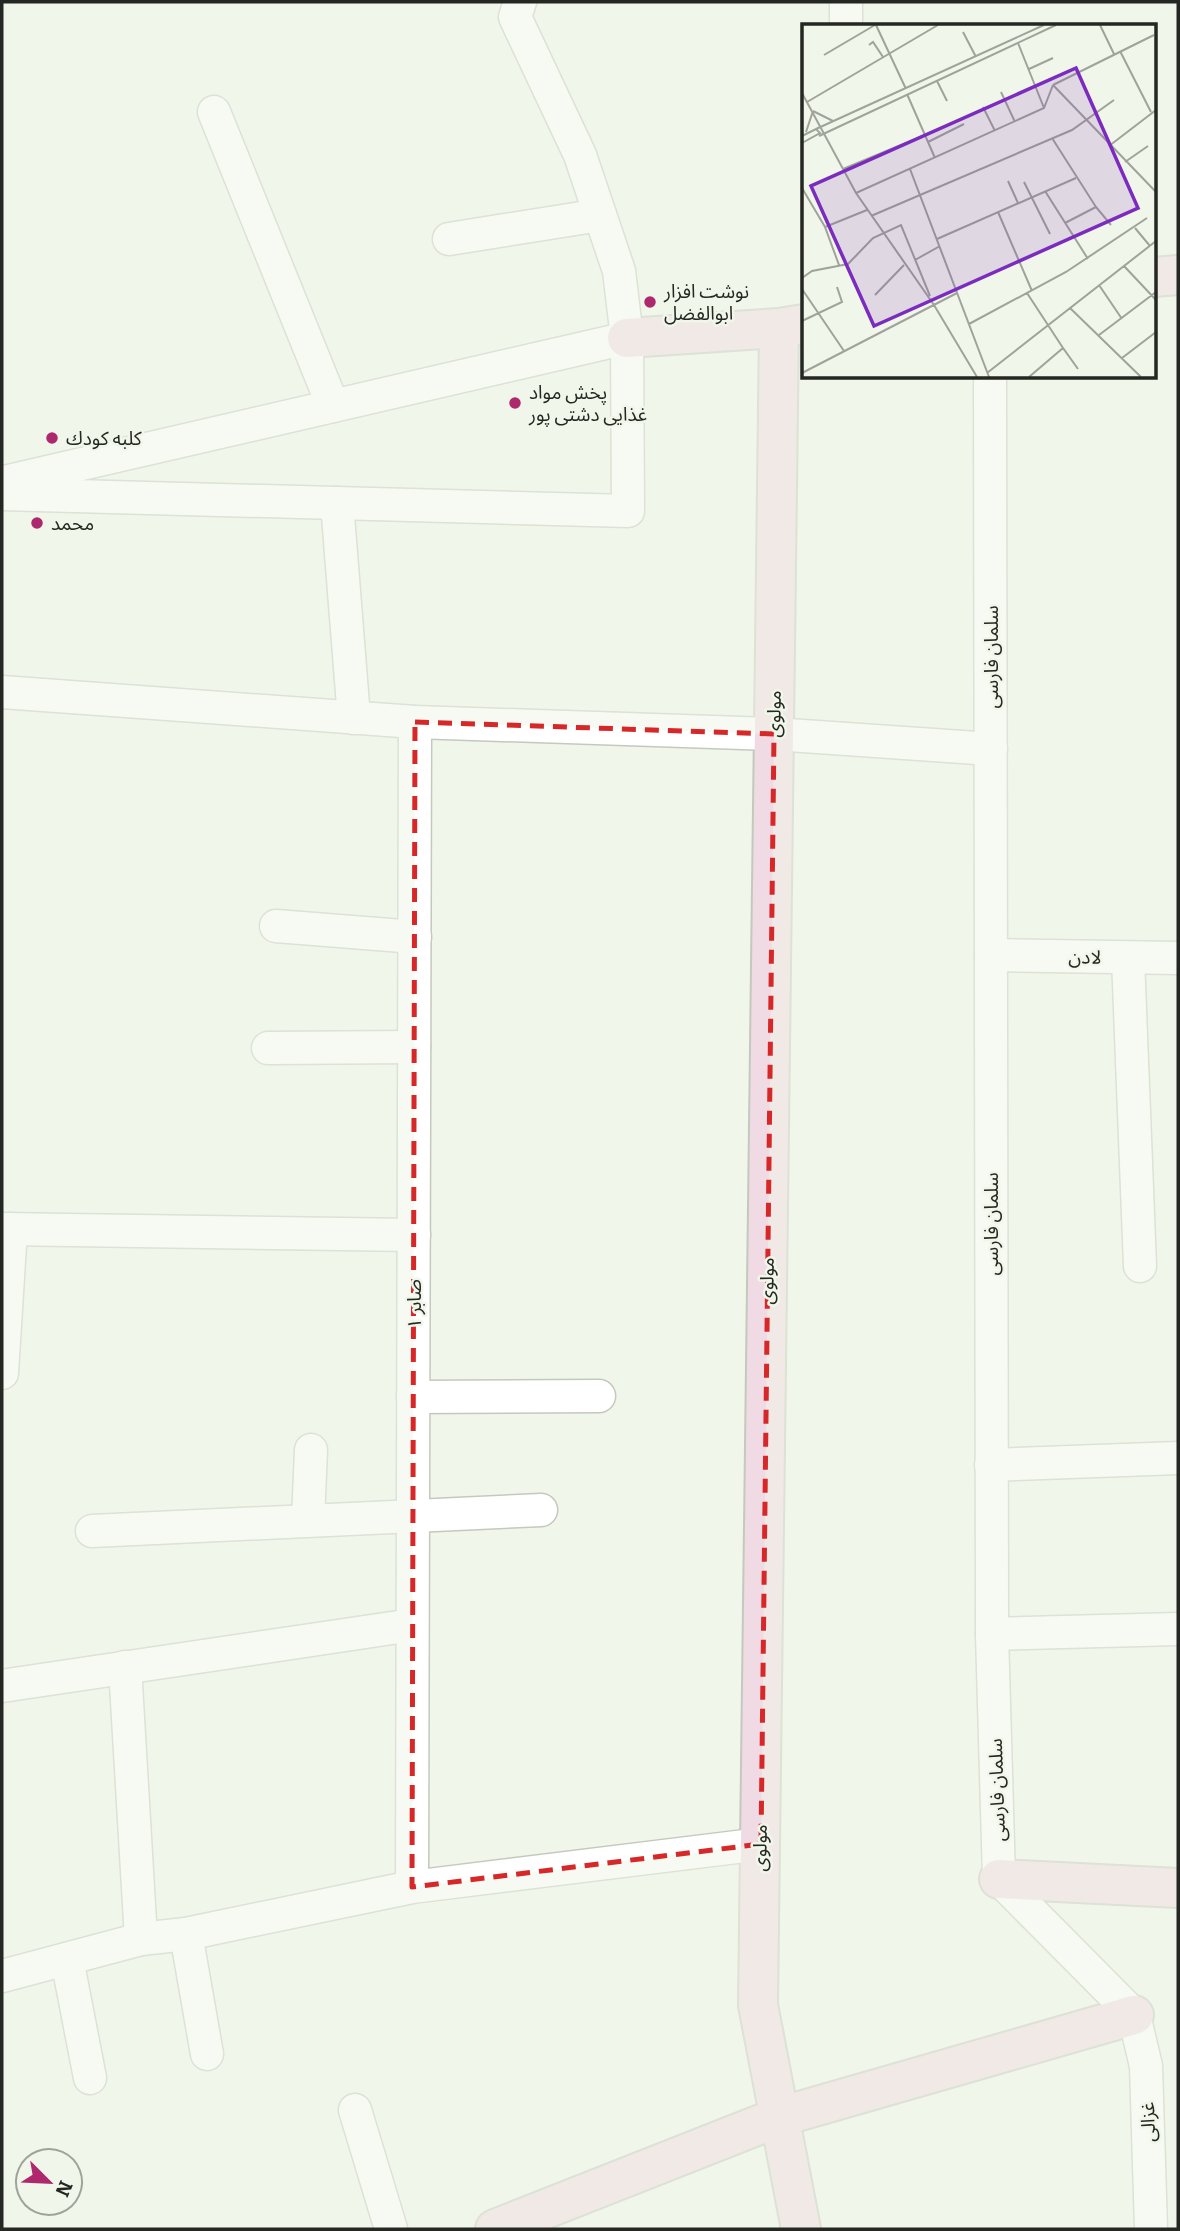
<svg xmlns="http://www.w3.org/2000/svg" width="1180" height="2231" font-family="Bitter,'Noto Sans Arabic',serif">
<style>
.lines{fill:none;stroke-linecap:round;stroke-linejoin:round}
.street-casing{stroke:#c4c9bd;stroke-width:35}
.secondary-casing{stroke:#c4c9bd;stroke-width:42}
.street{stroke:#fff;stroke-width:32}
.secondary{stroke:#f0dae3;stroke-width:38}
.marked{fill:none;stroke:#d62828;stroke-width:5;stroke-dasharray:14 9;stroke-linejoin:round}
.poi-dot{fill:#ae286e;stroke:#f1f6ea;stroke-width:2.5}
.labels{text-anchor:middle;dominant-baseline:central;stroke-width:5;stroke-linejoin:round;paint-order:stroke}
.poi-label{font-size:19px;fill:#252722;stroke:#f1f6ea;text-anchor:start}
.street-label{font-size:19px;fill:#252722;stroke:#f1f6ea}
.inset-road{fill:none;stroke:#9fa39a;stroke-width:2}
.view{fill:#7b2cbf;fill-opacity:0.15;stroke:#7b2cbf;stroke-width:3.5}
.inset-edge{fill:none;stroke:#252722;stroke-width:3.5}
</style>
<rect width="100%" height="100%" fill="#f1f6ea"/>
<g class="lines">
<defs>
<g id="street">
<path d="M846,26v-24"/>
<path d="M214,112l119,294"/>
<path d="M449,239l151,-24"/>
<path d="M990,376l2,1258 7,245 135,136 12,51 5,163"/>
<path d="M4,482l623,-144"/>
<path d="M2,494l626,17 -1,-173 -8,-67 -39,-116 -65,-138 5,-15"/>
<path d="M337,503l17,215"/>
<path d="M2,692l413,30 359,12 217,15"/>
<path d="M276,926l139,11"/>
<path d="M991,955l187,3"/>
<path d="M1128,958l12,308"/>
<path d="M268,1048l146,-1"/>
<path d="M2,1229l412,6"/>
<path d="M2,1373l9,-144"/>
<path d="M413,1397l186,-1"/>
<path d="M991,1465l187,-7"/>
<path d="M308,1520l3,-70"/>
<path d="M92,1531l449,-21"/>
<path d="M992,1634l186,-5"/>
<path d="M125,1667l16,272 45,-5 226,-47 349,-43"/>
<path d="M2,1686l410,-61"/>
<path d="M412,1887l3,-1165"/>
<path d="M186,1934l21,120"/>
<path d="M67,1959l23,119"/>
<path d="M2,1976l139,-37"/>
<path d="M355,2110l36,119"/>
</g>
<g id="secondary">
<path d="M1154,277l24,-2"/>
<path d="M779,328l-21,1677 43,224"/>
<path d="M627,338l152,-10 25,-4"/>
<path d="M999,1879l179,9"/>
<path d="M495,2229l284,-112 355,-102"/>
</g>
</defs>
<use href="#street" class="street-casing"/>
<use href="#secondary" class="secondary-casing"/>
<use href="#street" class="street"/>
<use href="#secondary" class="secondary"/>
</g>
<path d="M0 0H1180V2231H0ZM415,722l359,12 -13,1110 -349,43z" fill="#f1f6ea" fill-opacity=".55" fill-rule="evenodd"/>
<path class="marked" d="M415,722l359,12 -13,1110 -349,43z"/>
<g class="poi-dot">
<circle cx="650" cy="302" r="7"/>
<circle cx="515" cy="403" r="7"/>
<circle cx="52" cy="438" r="7"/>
<circle cx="37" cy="523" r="7"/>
</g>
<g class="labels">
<g class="poi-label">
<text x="664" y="291">نوشت افزار<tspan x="664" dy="22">ابوالفضل</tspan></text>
<text x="529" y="392">پخش مواد<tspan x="529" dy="22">غذایی دشتی پور</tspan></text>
<text x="66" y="438">كلبه كودك</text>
<text x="51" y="523">محمد</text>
</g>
<g class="street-label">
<text transform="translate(991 657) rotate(-90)">سلمان فارسی</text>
<text transform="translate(774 714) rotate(-89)">مولوی</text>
<text transform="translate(1085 957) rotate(1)">لادن</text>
<text transform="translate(991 1224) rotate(-90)">سلمان فارسی</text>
<text transform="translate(767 1281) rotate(-89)">مولوی</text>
<text transform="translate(414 1304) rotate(-90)">صابر ۱</text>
<text transform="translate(997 1790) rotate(-92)">سلمان فارسی</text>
<text transform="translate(760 1848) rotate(-89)">مولوی</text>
<text transform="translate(1148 2122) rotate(-92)">غزالی</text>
</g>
</g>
<g transform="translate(802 24)">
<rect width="354" height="354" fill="#f1f6ea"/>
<path class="inset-road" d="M74,1l30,64M298,1l14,29M161,8l13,25M216,19l26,65M67,21l4,-3 10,15M318,27l31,61M22,31l51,-30M227,45l24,-11M135,57l10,20M251,61l103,107M251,61l101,-50M199,68l14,30M0,69l54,100 78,112 43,72M105,70l28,64M5,78l131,-77M181,83l12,24M11,87l20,10M14,105l228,-104M4,108l7,-21M0,112l14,-7 4,4 -18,10M17,112l237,-111M250,114l44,69 -31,16M126,118l36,-18M307,122l47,-36M323,138l23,-16M41,145l82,-34M108,145l79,208M206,157l10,22M222,158l26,52M0,164l23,39 14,38M243,167l43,68M54,169l188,-85 9,-23M294,183l15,18M196,188l34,79M69,192l201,-86 42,-30M23,203l42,-17M333,204l15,18M135,215l139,-61M113,236l25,-14M322,242l32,34M0,254l10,-7 36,-7 25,-26 28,-13 29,71M297,261l23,34M0,265l42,62M225,269l36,55M73,271l29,-30M268,284l71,69M0,297l40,-19 -5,-15M167,300l97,-52 81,-54M297,311l57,-43M320,334l34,-26M0,349l155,-80M185,349l169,-132M227,353l34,-29 15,21"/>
<path class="view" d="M274,44l62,140 -264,118 -63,-140z"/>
<rect width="354" height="354" class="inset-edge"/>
</g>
<rect width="1180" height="2231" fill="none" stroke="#252722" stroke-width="7"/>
<g transform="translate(49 2182) rotate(114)"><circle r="33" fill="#f1f6ea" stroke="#9fa39a" stroke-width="2"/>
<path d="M0-5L12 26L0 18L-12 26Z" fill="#ae286e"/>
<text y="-10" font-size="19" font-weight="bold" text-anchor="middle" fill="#252722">N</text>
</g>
</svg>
